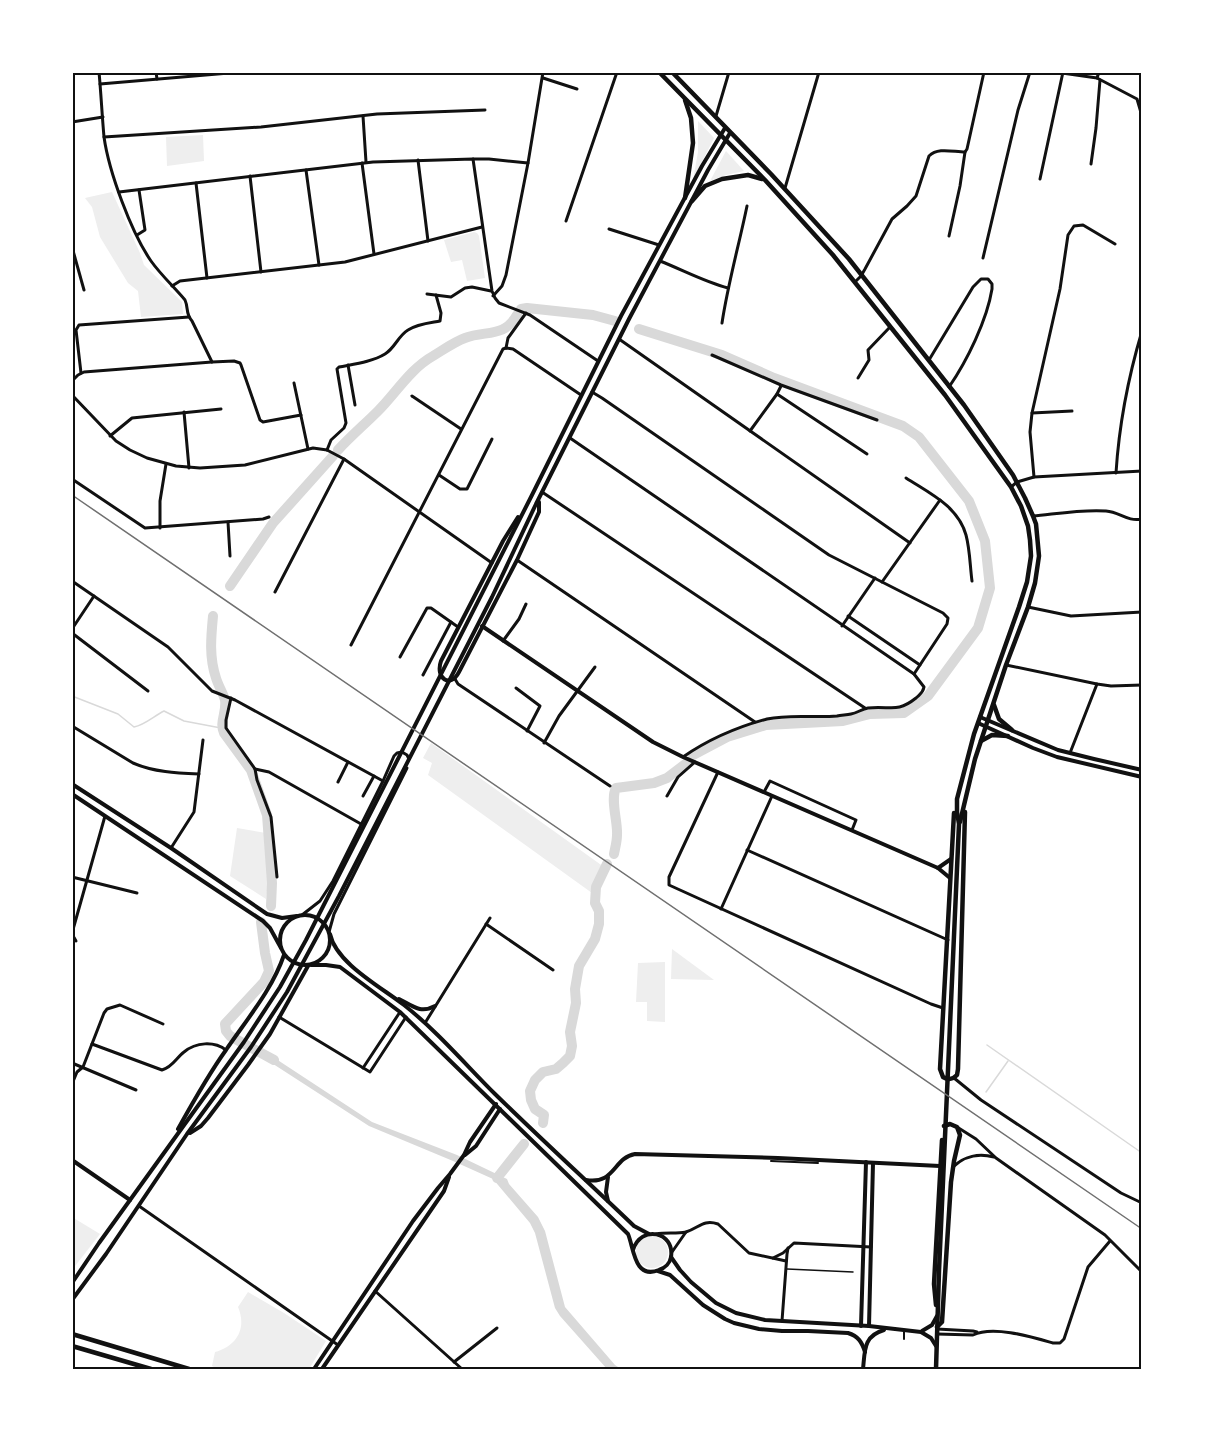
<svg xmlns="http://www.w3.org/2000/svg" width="1214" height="1441" font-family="'Noto Serif',serif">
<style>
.green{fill:#eee}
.water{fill:#d9d9d9}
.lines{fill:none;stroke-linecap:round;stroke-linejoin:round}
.stream{stroke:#d9d9d9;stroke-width:1.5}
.river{stroke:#d9d9d9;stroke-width:10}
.service{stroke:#111;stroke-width:1.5}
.pedestrian{stroke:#111;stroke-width:2}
.minor{stroke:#111;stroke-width:3}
.tertiary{stroke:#111;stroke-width:4}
.secondary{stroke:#111;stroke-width:4}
.primary{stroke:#111;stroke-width:4.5}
.rail{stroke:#707070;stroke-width:1.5}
.neatline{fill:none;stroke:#111;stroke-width:2}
</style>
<rect width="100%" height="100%" fill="#fff"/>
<g class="green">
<path d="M698,121l16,17 -21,42 5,-28z"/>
<path d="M203,135l1,26 -37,5 -1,-29z"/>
<path d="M726,151l18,20 -18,4 -16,6z"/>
<path d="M112,192l28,61 4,12 38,37 1,12 -42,3 -3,-26 -10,-8 -28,-46 -8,-30 -7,-9z"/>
<path d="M474,232l3,1 2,3 6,42 -18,3 -5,-21 -11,2 -7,-22z"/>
<path d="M431,743l173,124 -12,26 -164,-118 4,-12 -9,-5z"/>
<path d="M237,828l29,5 3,40 -3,26 -36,-23z"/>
<path d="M672,949l42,31 -43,-1z"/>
<path d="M665,962v60l-18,-1v-19h-11l2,-39z"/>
<path d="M72,1217l28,17 -28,36z"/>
<circle cx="652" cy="1252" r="16"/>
<path d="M248,1292l36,21 42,28 -17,28h-91l-6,-3 3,-14c22,-6 32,-24 23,-45z"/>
</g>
<path class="water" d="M264,1054l6,1 102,67 85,33 50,24 2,5 29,33 7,14 20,76 50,58 6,4h-14l-47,-53 -5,-8 -20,-75 -5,-10 -37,-44 -40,-18 -84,-35 -102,-66z"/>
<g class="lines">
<g class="stream">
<path d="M72,696l46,18 16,13c11,-2 20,-11 30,-16l20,10 37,7"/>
<path d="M987,1045l155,108"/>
<path d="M986,1092l22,-31"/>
</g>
<g class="river">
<path d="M521,309l6,-1 66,7 22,6"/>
<path d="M639,329l83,26 52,23 129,48 16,11 50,64 16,40 5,47 -12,40 -50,68 -24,17 -34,1 -27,7 -77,4 -39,12 -34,18"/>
<path d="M338,450c13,-14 27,-26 40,-39 18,-18 32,-42 55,-55 10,-6 21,-14 32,-18 21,-8 39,0 52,-23"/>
<path d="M230,586l43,-63 60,-67"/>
<path d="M213,616c-2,21 -4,41 3,62 2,7 7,15 9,22 2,12 -6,22 -1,33l27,37 16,45 5,68 -1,23"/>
<path d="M614,854c1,-6 3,-12 3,-19 1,-13 -7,-36 -1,-47l38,-5 13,-5 21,-16"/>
<path d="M261,922l4,31 4,18 -5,11 -39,42 1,7 4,5 44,24"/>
<path d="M543,1123l1,-8 -9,-6 -4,-9 -1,-9 5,-11 8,-8 13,-3 7,-6 7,-7 2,-10 -2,-14 6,-29 -1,-14 4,-23 16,-27 4,-15v-13l-4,-8 1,-16 11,-23"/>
<path d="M497,1178l27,-34"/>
</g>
<path class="service" d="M787,1269l66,3"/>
<g class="pedestrian">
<path d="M771,1161l47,2"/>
<path d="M904,1339v-9"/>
</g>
<g class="minor">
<path d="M99,72c2,21 3,43 5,65 5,35 27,95 47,124 10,14 23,26 34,39 4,9 0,13 7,21l20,41"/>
<path d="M156,72l1,7"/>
<path d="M274,72h20"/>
<path d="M1055,72l42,6 40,21 5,17"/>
<path d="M543,78l34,11"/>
<path d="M1097,78l2,-6"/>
<path d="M100,84l141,-12"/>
<path d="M363,116l3,46"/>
<path d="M716,116l13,-44"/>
<path d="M72,122l31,-5"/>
<path d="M104,137l157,-10 116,-13 108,-4"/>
<path d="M473,159h16l39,4"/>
<path d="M418,160l10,81"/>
<path d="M362,163l12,91"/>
<path d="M1091,164l5,-36 4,-48"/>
<path d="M306,170l13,95"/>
<path d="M250,176l11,96"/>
<path d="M1040,179l23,-107"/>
<path d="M196,183l11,95"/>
<path d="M785,188l34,-116"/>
<path d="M119,192l254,-30 100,-3 19,132 3,7 4,5 31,12 68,46"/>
<path d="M566,221l51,-149"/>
<path d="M609,229l50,16"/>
<path d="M137,235l8,-5 -6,-40"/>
<path d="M949,236l11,-50 5,-34 2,-3 17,-77"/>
<path d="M72,247l12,43"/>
<path d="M983,258l35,-148 12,-38"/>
<path d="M660,261c23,9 45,21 68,27"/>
<path d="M855,282l6,-6 4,-7 27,-50 15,-13 9,-10 13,-40c9,-9 24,-4 36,-4"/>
<path d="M172,286l8,-5 165,-19 137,-35"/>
<path d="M427,294l24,3 14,-9 7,-1 19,4"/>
<path d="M493,296l9,-10 4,-11 22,-112 15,-91"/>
<path d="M722,323c6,-40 17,-78 25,-117"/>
<path d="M619,339l291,204"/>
<path d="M506,348l2,-10 18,-25"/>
<path d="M712,355l69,30 96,35"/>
<path d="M929,360l44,-73 8,-8h7l4,5v5c-5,31 -25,72 -43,98"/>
<path d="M348,365l7,40"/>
<path d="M81,373l-5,-43 3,-5 110,-8"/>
<path d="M858,378l11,-18 -1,-10 22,-23"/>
<path d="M72,381l6,-6 6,-3 128,-10 22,-1 6,2 1,2 19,55 3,2 38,-7"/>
<path d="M294,383l14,66"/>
<path d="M592,392l10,6 227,157 114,58 5,5 -1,6 -33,50"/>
<path d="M777,394l90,60"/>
<path d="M72,395l44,46 14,9 17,8 29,8 24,2 45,-3 68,-17 14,2 17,9 148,104"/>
<path d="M412,396l49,33"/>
<path d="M184,412l5,56"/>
<path d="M1032,413l40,-2"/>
<path d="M750,431l27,-37 4,-8"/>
<path d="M110,436l22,-18 89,-9"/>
<path d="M570,438l344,236 10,13c-1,6 -4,7 -8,11 -20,16 -26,7 -48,10 -6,1 -11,5 -17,6 -5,1 -10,1 -14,2 -23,2 -47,-2 -70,3 -30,8 -58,20 -84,38"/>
<path d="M327,450l4,-10 13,-12 2,-5 -9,-54 2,-2c15,-3 33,-5 46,-13 10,-6 13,-18 23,-24 9,-6 21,-7 32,-9l1,-8 -5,-18"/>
<path d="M1116,473c3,-48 12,-95 26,-142"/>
<path d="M439,475l21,14h7l25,-50"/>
<path d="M1034,477l-4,-45 2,-19 28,-124 8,-54 6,-9 9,-1 32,19"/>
<path d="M906,478c23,15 52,28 60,57 4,15 4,31 6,46"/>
<path d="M72,479l73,49 118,-9 6,-2"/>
<path d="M1011,487l6,-5 17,-5 108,-6"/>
<path d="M542,492l323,216"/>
<path d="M1033,516c22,-2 50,-7 73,-5 14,1 21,11 36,8"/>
<path d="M228,522l2,34"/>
<path d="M160,528v-27l6,-37"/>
<path d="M517,560l238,162"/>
<path d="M72,581l96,66 44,44 23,9 148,81"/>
<path d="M882,582l58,-82"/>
<path d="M275,592l69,-133"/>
<path d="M1028,607l43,9 71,-4"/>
<path d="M848,616l72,49"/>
<path d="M842,626l33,-48"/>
<path d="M72,629l22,-33"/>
<path d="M72,633l76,58"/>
<path d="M503,641l16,-22 7,-15"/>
<path d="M351,645l152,-296 3,-1 7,1 68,46"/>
<path d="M400,657l27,-49h4l27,19"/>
<path d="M1006,665l91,19 14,2 31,-1"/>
<path d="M423,675l28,-53"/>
<path d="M455,679l3,5 152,102"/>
<path d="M516,688l24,18 -13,25"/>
<path d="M231,698l-5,22v8l29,41 2,11 14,37 6,60"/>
<path d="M72,726l61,37c21,9 43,10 66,11"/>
<path d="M544,743l15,-27 36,-49"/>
<path d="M1070,753l27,-69"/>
<path d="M255,769l14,3 92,52"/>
<path d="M718,772l-49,105v8l262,119 12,4"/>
<path d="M338,782l10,-20"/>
<path d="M764,792l6,-11 86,39 -4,10"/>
<path d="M363,796l11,-20"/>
<path d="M667,796l11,-19 17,-15"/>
<path d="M171,848l23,-36 9,-72"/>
<path d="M747,850l201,90"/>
<path d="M72,877l65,16"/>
<path d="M721,909l51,-113"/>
<path d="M302,915l18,-14 13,-20 50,-100 11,-25 3,-3 5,-1 5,3 2,4"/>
<path d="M486,924l67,46"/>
<path d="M329,932l5,-18 73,-146"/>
<path d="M76,941l-4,-7 2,-8 31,-110"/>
<path d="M279,1017l91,55 36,-55"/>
<path d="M425,1023l65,-105"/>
<path d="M92,1044l70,26c11,-3 14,-12 22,-18 12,-10 30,-11 42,-2"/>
<path d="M72,1063l64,27"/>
<path d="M363,1068l37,-56"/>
<path d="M954,1078l27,22 140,93 21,10"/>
<path d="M72,1084l5,-12 6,-5 21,-54 3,-4 13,-4 43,19"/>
<path d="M957,1127l19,12 20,19 109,77 37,37"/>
<path d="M953,1167c11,-11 26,-14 41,-10"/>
<path d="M139,1206l199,139"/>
<path d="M656,1234c10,-2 20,0 30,-2 13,-4 17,-13 32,-8l31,29 37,8"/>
<path d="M672,1252l14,-20"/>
<path d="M773,1258l10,-5 11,-10 77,4"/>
<path d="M375,1291l87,78"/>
<path d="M782,1321l5,-67 1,-6"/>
<path d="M937,1329l36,2 4,1"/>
<path d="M937,1334l36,1c20,-10 59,2 80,8h7l4,-4 24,-72 22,-26"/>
<path d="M454,1362l43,-34"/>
</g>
<g class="tertiary">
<path d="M482,626l171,116 30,15 255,111 12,10"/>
<path d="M938,868l13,-9"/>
<path d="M465,1155l11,-9 24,-37"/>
<path d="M72,1160l58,40"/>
<path d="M586,1180c29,5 27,-22 49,-26l143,4 162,8"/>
<path d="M608,1201l-2,-9 2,-15"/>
<path d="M861,1326l5,-164"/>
<path d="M869,1326l4,-163"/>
<path d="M314,1369l99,-148 25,-33 12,-14 14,-19 6,-13 26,-38"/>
<path d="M322,1369l122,-178 5,-14"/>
</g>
<g class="secondary">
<path d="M518,517l-15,24 -62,120c-6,17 9,28 18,11l58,-112 22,-48v-10"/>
<path d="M980,717l78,33 36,9 48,11"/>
<path d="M978,723l55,25 24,9 85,20"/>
<path d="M72,784l99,64 96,66 15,4 15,-2"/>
<path d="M72,794l191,127 7,7 11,20"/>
<circle cx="305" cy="940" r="25"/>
<path d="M330,934c6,29 51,53 74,71 33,26 61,59 91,89 46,45 93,88 139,132l15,8"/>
<path d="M311,965h15l14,2 60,45 228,222c6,14 6,46 31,36 6,-2 11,-7 12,-13 4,-25 -30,-33 -38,-7"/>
<path d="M399,999c14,7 21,15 36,7"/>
<path d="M178,1129c15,-27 30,-54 48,-79 21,-31 46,-60 58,-95"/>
<path d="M190,1133l11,-7 7,-8 40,-53 22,-31 38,-68"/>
<path d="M671,1257l9,13 11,12 25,21 20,10 29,7 104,6 52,6 10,6 5,8"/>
<path d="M658,1271l12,4 33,30 22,14 9,4 25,6 23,2h26l40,2c10,3 14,9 17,19"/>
<path d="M72,1283l27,-40 145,-201 36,-55 26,-47 226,-445 89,-179 81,-150 23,-38"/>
<path d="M72,1300l34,-46 81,-120 64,-87 36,-55 52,-96 153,-299 44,-93 93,-185 79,-149 22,-37"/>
<path d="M922,1331l10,-6 5,-9"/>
<path d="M863,1369c2,-18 0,-33 21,-39"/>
</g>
<g class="primary">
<path d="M659,72l106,108 68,75 112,140 66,92 10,19 7,20 2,14 1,16 -4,26 -8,25 -45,127 -17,65v13l2,12 -20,447 -3,98"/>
<path d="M672,72l99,102 78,85 115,146 49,70 12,23 8,18 3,8 3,32 -4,27 -7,24 -22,58 -31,94 -15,63"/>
<path d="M685,198l8,-55 -2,-25 -6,-18"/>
<path d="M692,201l13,-15 17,-7 26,-4 14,4"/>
<path d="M994,705l5,14 13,11"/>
<path d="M981,741l11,-6 16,1"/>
<path d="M954,813l-14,256 3,8c5,3 9,3 14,-2l1,-6 7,-257"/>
<path d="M936,1305l-2,-21 8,-144"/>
<path d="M937,1327l5,-5 9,-140 3,-21 6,-26 -3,-8 -7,-3 -6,2"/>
<path d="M72,1334l117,35"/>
<path d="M72,1346l79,23"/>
</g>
<path class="rail" d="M72,495l1070,734"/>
</g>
<rect width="1214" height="1441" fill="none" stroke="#ffffff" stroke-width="147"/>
<rect x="74" y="74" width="1066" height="1294" class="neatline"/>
</svg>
